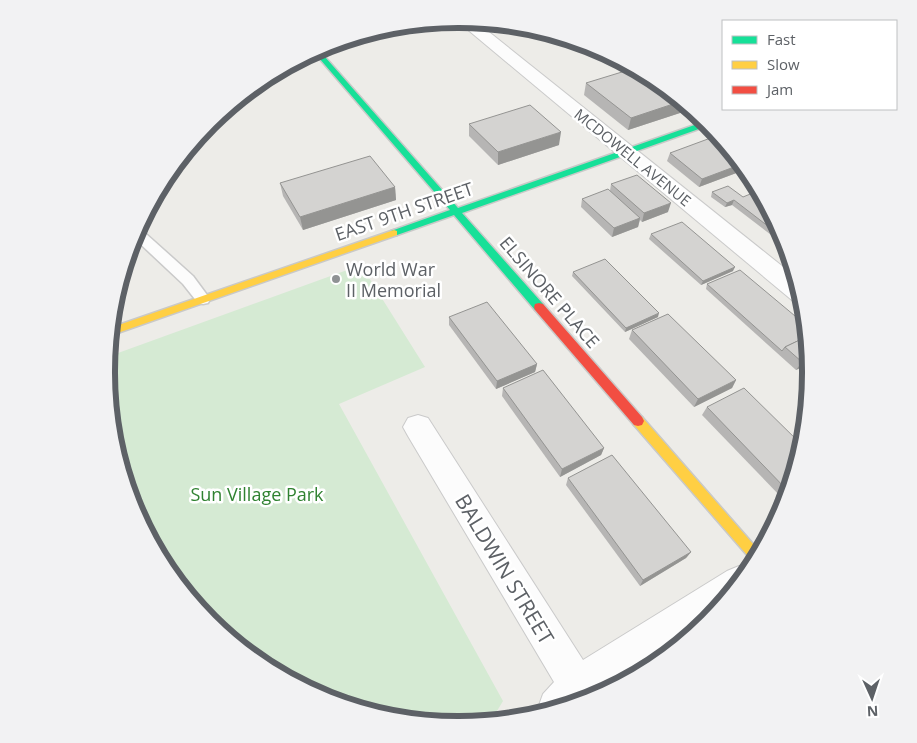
<svg xmlns="http://www.w3.org/2000/svg" width="917" height="743" font-family="'Open Sans',sans-serif">
<style>
.green{fill:#d5ead3}
.lines{fill:none;stroke-linecap:round;stroke-linejoin:round}
.lane-casing{stroke:#cacaca;stroke-width:3}
.street-casing{stroke:#cacaca;stroke-width:2}
.fast-casing{stroke:#c9c9c8;stroke-width:3}
.slow-casing{stroke:#c9c9c8;stroke-width:3}
.jam-casing{stroke:#c9c9c8;stroke-width:3}
.lane{fill:#fcfcfc;fill-rule:evenodd}
.street{fill:#fcfcfc;fill-rule:evenodd}
.fast{fill:#16e098;fill-rule:evenodd}
.slow{fill:#ffcf43;fill-rule:evenodd}
.jam{fill:#f24e42;fill-rule:evenodd}
.wall{fill:#b6b5b4}
.shaded-wall{fill:#949492}
.building{fill:#d4d3d1;stroke:#949492}
.poi-dot{fill:#8f9294;stroke:#fff;stroke-width:2}
.labels{text-anchor:middle;dominant-baseline:central;stroke-width:5;stroke-linejoin:round;paint-order:stroke}
.far-street-label{font-size:15px;fill:#5d6166;stroke:#fff}
.street-label{font-size:18px;fill:#5d6166;stroke:#fff}
.poi-label{font-size:18px;fill:#5d6166;stroke:#fff;text-anchor:start}
.park-label{font-size:18px;fill:#308231;stroke:#fff}
.near-street-label{font-size:21px;fill:#5d6166;stroke:#fff}
.rim{fill:none;stroke:#5d6166;stroke-width:6}
</style>
<rect width="100%" height="100%" fill="#edece8"/>
<path class="green" d="M361,265l64,102 -86,37 164,297 -12,20c-140,14 -275,-59 -341,-183 -6,-10 -14,-21 -18,-33 -4,-10 -6,-22 -10,-32 -11,-37 -19,-78 -15,-116z"/>
<g class="lines">
<defs>
<path id="lane" d="M139,224l3,1 3,8 48,43 17,23 -2,4 -5,1 -5,-1 -15,-19 -49,-46 -1,-2z"/>
<g id="street">
<path d="M455,19l19,1 323,258 8,25 -12,-2z"/>
<path d="M418,415l10,3 155,242 144,-89 12,-5 11,4 -42,51 -11,9 -107,68 -50,16 -2,-6 5,-14 11,-12 -146,-246 -5,-9 5,-9z"/>
</g>
<path id="fast" d="M318,49l140,159 248,-87 4,4 -248,88 81,91 1,3 -1,3h-8l-81,-95 -57,20h-6v-4l59,-21 -137,-159z"/>
<g id="slow">
<path d="M394,230l3,1v4l-288,101 1,-8z"/>
<path d="M638,416l4,1 118,135 -6,11 -120,-138 -2,-4 2,-4z"/>
</g>
<path id="jam" d="M539,303l4,1 99,113 2,4 -2,4 -4,1 -4,-1 -99,-115 -1,-3 1,-3z"/>
</defs>
<use href="#lane" class="lane-casing"/>
<use href="#street" class="street-casing"/>
<use href="#fast" class="fast-casing"/>
<use href="#slow" class="slow-casing"/>
<use href="#jam" class="jam-casing"/>
<use href="#lane" class="lane"/>
<use href="#street" class="street"/>
<use href="#fast" class="fast"/>
<use href="#slow" class="slow"/>
<use href="#jam" class="jam"/>
</g>
<g class="wall">
<path d="M586,83l97,29 -55,18 -44,-35z"/>
<path d="M469,124l90,21 -61,20 -29,-29z"/>
<path d="M724,142l23,27 -48,18 -32,-26 3,-8z"/>
<path d="M280,183l115,4 1,13 -93,30 -20,-34z"/>
<path d="M611,184l57,28 -26,10 -2,-2 -2,7 -26,10 -31,-30 1,-8 28,-8z"/>
<path d="M712,192l31,5 41,40 4,11 -56,-43 -7,2 -14,-10z"/>
<path d="M651,234l82,37 -32,14 -52,-46z"/>
<path d="M573,272l85,45 -33,15 -53,-56z"/>
<path d="M707,284l103,79 -14,7 -90,-81z"/>
<path d="M449,317l88,47 -2,8 -39,17 -47,-64z"/>
<path d="M632,330l104,50 -4,8 -38,19 -65,-68z"/>
<path d="M811,365v7l-1,11 -9,-8 6,-8z"/>
<path d="M503,388l101,60 -3,7 -41,22 -58,-81z"/>
<path d="M707,407l96,39 -15,49 -6,3 -80,-83z"/>
<path d="M568,478l123,74 -5,6 -46,28 -74,-101z"/>
</g>
<g class="shaded-wall">
<path d="M682,101l4,3 -3,8 -55,18 3,-12z"/>
<path d="M561,132l-2,13 -61,20v-13z"/>
<path d="M742,164l5,5 -48,18 3,-8z"/>
<path d="M395,187l1,13 -93,30 -3,-13z"/>
<path d="M734,200l-2,5 -7,2 2,-4z"/>
<path d="M671,203l-3,9 -26,10 2,-9z"/>
<path d="M640,218l-2,9 -26,10 2,-9z"/>
<path d="M735,267l-2,4 -32,14 2,-4z"/>
<path d="M659,313l-1,4 -33,15 1,-4z"/>
<path d="M810,358v5l-14,7 6,-8z"/>
<path d="M537,364l-2,8 -39,17 1,-8z"/>
<path d="M736,380l-4,8 -38,19 4,-8z"/>
<path d="M604,448l-3,7 -41,22 2,-8z"/>
<path d="M789,490l-1,5 -6,3 6,-7z"/>
<path d="M691,552l-5,6 -46,28 3,-6z"/>
</g>
<g class="building">
<path d="M635,68l20,10 27,23 -51,17 -45,-35z"/>
<path d="M530,105l31,27 -63,20 -29,-28z"/>
<path d="M716,136l8,6 18,22 -40,15 -32,-26z"/>
<path d="M370,156l25,31 -95,30 -20,-34z"/>
<path d="M637,175l34,28 -27,10 -33,-29z"/>
<path d="M728,186l15,11 17,-7 24,47 2,3 -52,-40 -7,3 -15,-11z"/>
<path d="M608,189l32,29 -26,10 -32,-29z"/>
<path d="M682,222l53,45 -32,14 -52,-47z"/>
<path d="M605,259l54,54 -33,15 -53,-56z"/>
<path d="M740,270l67,56 1,10 -23,11 -3,4 -75,-67z"/>
<path d="M487,302l50,62 -40,17 -48,-64z"/>
<path d="M668,314l68,66 -38,19 -66,-69z"/>
<path d="M808,336l2,22 -8,4 -17,-15z"/>
<path d="M811,365v6l-4,-4z"/>
<path d="M543,370l61,78 -42,21 -59,-81z"/>
<path d="M744,388l59,58 -14,44 -1,1 -81,-84z"/>
<path d="M612,455l79,97 -48,28 -75,-102z"/>
</g>
<circle class="poi-dot" cx="336" cy="279" r="5"/>
<g class="labels">
<g class="far-street-label">
<text transform="translate(633 157) rotate(39)">MCDOWELL AVENUE</text>
</g>
<g class="street-label">
<text transform="translate(404 211) rotate(-19)">EAST 9TH STREET</text>
<text transform="translate(550 292) rotate(49)">ELSINORE PLACE</text>
</g>
<g class="poi-label">
<text x="346" y="269">World War<tspan x="346" dy="21">II Memorial</tspan></text>
</g>
<g class="park-label">
<text x="257" y="494">Sun Village Park</text>
</g>
<g class="near-street-label">
<text transform="translate(505 569) rotate(59)">BALDWIN STREET</text>
</g>
</g>
<path d="M0 0H917V743H0ZM458 28H459A343 343 0 0 1 802 371V373A343 343 0 0 1 459 716H458A343 343 0 0 1 115 373V371A343 343 0 0 1 458 28Z" fill="#f2f2f3" fill-rule="evenodd"/>
<path class="rim" d="M458 28H459A343 343 0 0 1 802 371V373A343 343 0 0 1 459 716H458A343 343 0 0 1 115 373V371A343 343 0 0 1 458 28Z"/>
<rect x="722" y="20" width="175" height="90" fill="#ffffff" stroke="#bec0c2"/>
<rect x="732" y="36" width="25" height="8" fill="#16e098" stroke="#bec0c2"/>
<text x="767" y="45" font-size="15" fill="#5d6166">Fast</text>
<rect x="732" y="61" width="25" height="8" fill="#ffcf43" stroke="#bec0c2"/>
<text x="767" y="70" font-size="15" fill="#5d6166">Slow</text>
<rect x="732" y="86" width="25" height="8" fill="#f24e42" stroke="#bec0c2"/>
<text x="767" y="95" font-size="15" fill="#5d6166">Jam</text>
<g transform="translate(872 698) rotate(177)" stroke="#ffffff" stroke-width="4" paint-order="stroke">
<path d="M0-4L9 19L0 12L-9 19Z" fill="#5d6166"/>
<text y="-8" font-size="14" font-weight="bold" text-anchor="middle" fill="#5d6166">N</text>
</g>
</svg>
